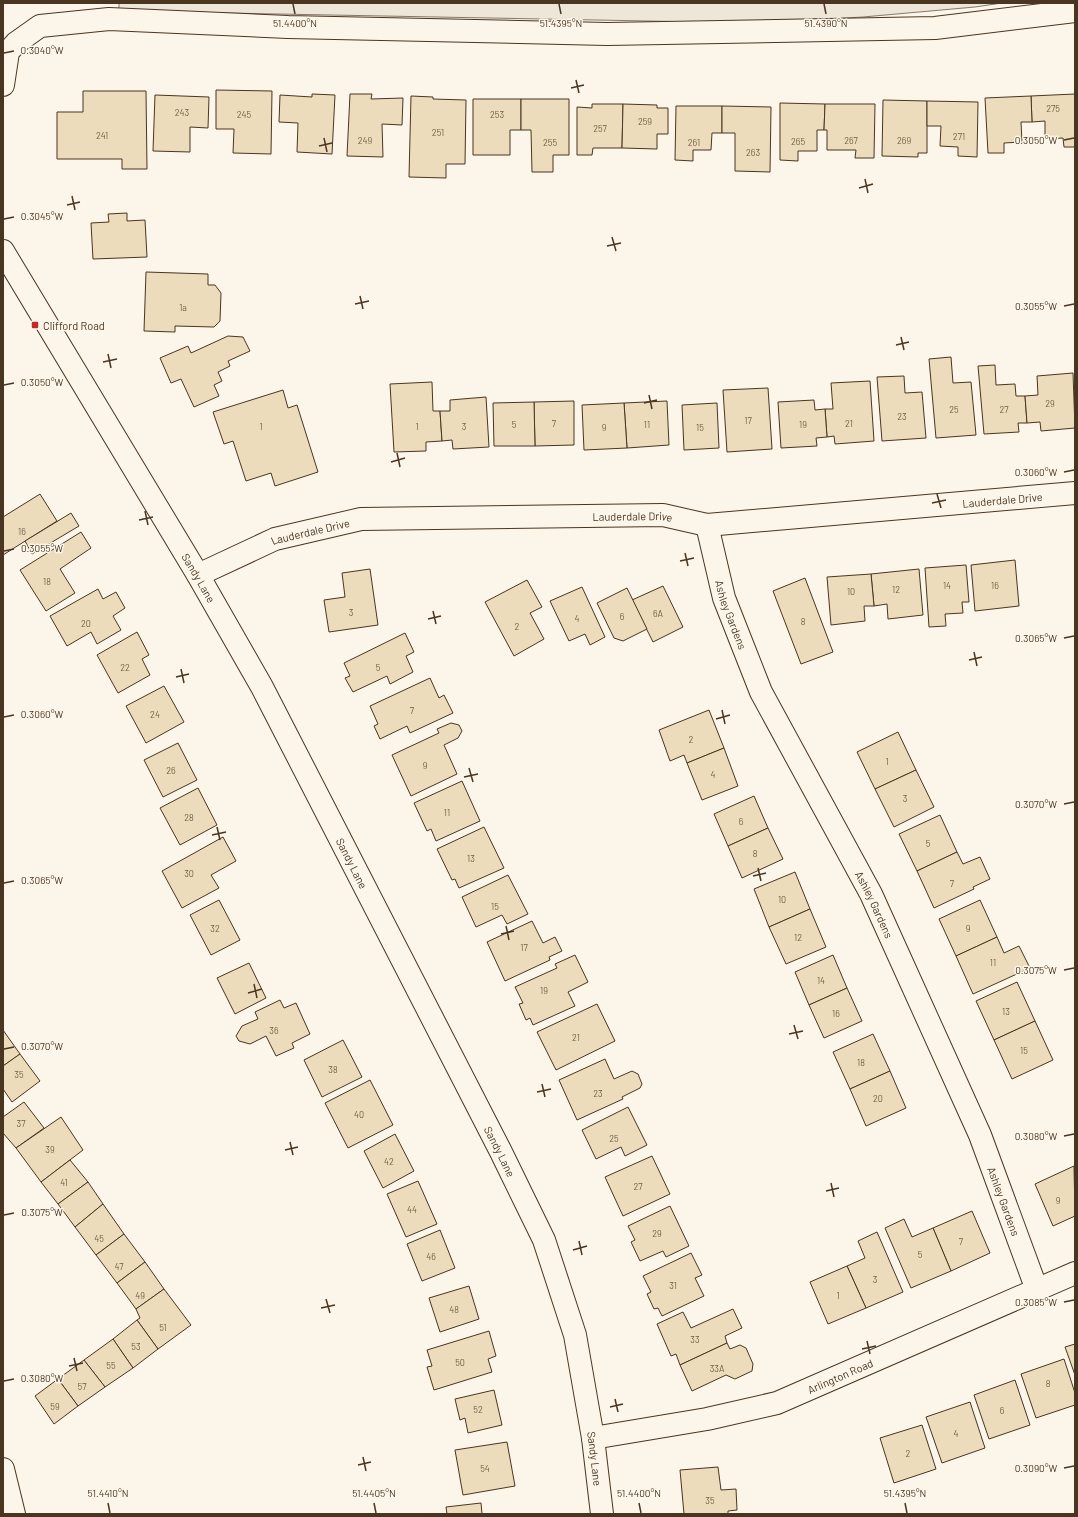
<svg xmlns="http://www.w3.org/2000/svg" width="1078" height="1517" font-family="Barlow,sans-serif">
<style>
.green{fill:#ede6d9;stroke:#887966}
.building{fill:#ecdcbc;stroke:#4a3520}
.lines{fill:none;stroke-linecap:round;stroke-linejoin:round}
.street-casing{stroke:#4a3520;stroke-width:24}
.secondary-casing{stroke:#4a3520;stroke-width:24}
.street{stroke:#fbf6e9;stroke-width:22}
.secondary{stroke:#fbf6e9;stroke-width:22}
.ticks{fill:none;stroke:#4a3520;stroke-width:1.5}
.poi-dot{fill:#c62828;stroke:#fbf6e9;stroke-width:1.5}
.labels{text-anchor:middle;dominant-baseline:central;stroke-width:3;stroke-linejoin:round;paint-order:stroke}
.number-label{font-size:9px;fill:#725f47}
.poi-label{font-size:11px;fill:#4a3520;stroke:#fbf6e9;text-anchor:start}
.street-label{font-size:11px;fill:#4a3520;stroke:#fbf6e9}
.ticks-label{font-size:10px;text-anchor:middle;fill:#4a3520;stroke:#fbf6e9;stroke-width:3;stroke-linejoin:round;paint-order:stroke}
</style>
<rect width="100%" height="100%" fill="#fbf6e9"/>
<path class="green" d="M119,3h883l-27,4 -112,10 -109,6 -635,-12z"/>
<g class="building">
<path d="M216,90l56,1 -1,63 -38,-1 1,-24h-18z"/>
<path d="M83,91h63l1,78h-25v-10h-65v-47h26z"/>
<path d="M312,94l23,1 -3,59 -35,-2 1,-29 -19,-1 1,-27 32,2z"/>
<path d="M350,94h22l-1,5 32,-1 -1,27 -20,-1 1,33 -36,-1z"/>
<path d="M1075,94v53h-11l-1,-9 -18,1v-18l-13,1 -1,-26z"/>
<path d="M155,95l54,2 -1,31 -18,-1v25l-37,-1z"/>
<path d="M411,96l22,1v2l33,1 -1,64h-19v14l-37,-1z"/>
<path d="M1031,96l1,26h-11l1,20 -18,1v10h-16l-3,-55z"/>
<path d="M473,99h48v31h-11v25h-37z"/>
<path d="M521,99h48v56h-16v17h-21l-1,-42h-10z"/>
<path d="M883,100l44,1v52h-9v4l-36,-1z"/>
<path d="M927,101l51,1 -1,55 -19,-1v-9l-18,-1 1,-20h-14z"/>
<path d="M780,103l45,1 -1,26h-7v21h-19v10l-18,-1z"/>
<path d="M592,104h31l-1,44h-29l-1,7h-15v-48l15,1z"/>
<path d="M623,104l34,1v3h11v26h-11v15l-35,-1z"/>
<path d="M825,104h50l-1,54h-19l1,-8h-29v-20h-3z"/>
<path d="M676,106h46v27h-10l-1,17h-18v11l-18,-1z"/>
<path d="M722,106l49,1 -1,65 -35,-1v-38h-13z"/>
<path d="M127,213v8l18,-1 2,37 -54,2 -2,-36 18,-1 -1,-8z"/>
<path d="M146,272l62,2v11h7l6,8 -1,28 -6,6 -39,-1v6l-31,-1z"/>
<path d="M228,336l15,1 7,14 -22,10 2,5 -12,6 4,9 -8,4 5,11 -25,11 -13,-28 -10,4 -11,-25 28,-12 3,7z"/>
<path d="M951,357l2,26 18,-1 5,53 -40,3 -7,-79z"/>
<path d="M995,365l1,20 19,-1 1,12h9l2,27h-9l1,9 -35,2 -6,-68z"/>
<path d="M1073,373l2,55 -34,3 -1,-9 -13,1 -2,-27 13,-1 -1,-19z"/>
<path d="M904,376l1,17 17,-1 4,46 -44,3 -5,-64z"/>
<path d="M870,381l4,60 -39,3 -1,-8 -7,1 -2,-28h8l-2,-26z"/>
<path d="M432,382l1,29h7l2,30 -16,1v9l-32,1 -4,-68z"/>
<path d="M768,388l4,61 -45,3 -4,-62z"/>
<path d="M283,390l5,18 9,-3 21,67 -43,14 -4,-13 -25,8 -13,-40 -9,3 -11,-32z"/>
<path d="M486,397l3,50 -36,2 -1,-9 -10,1 -2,-30h10v-11z"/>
<path d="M814,400l1,10 10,-1 2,28 -11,1 1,8 -36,2 -3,-46z"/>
<path d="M574,401v44l-39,1 -1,-44z"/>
<path d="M667,401l2,44 -42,3 -3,-45z"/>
<path d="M534,402l1,44h-41l-1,-43z"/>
<path d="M624,403l3,45 -43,2 -2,-45z"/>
<path d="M717,403l2,45 -35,2 -2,-45z"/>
<path d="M40,494l17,27 -54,34v-38z"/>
<path d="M71,513l8,13 -47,28 -7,-13z"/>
<path d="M81,532l10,16 -31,21 15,24 -29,18 -26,-41z"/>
<path d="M1015,560l4,46 -44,5 -4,-46z"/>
<path d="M966,565l3,37h-7l1,11 -18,1 1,12 -17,1 -4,-59z"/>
<path d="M370,569l8,56 -49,7 -5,-32 21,-3 -3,-24z"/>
<path d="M919,569l4,46 -35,4 -1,-15 -13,2 -3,-32z"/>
<path d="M871,574l3,32h-10l1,15 -34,4 -4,-48z"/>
<path d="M805,578l28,74 -32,12 -28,-73z"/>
<path d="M527,580l15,27 -12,6 14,26 -30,17 -29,-54z"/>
<path d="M663,586l20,41 -30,15 -21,-42z"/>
<path d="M582,587l23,50 -15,8 -5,-11 -16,7 -19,-40z"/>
<path d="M627,588l20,41 -24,12 -9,-3 -17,-35z"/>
<path d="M98,589l5,10 13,-7 9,16 -12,8 8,14 -24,14 -6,-12 -24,14 -17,-30z"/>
<path d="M137,632l12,23 -7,4 8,16 -32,18 -21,-38z"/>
<path d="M405,633l9,19 -8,4 7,16 -23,12 -3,-8 -34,16 -8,-14 5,-2 -6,-13z"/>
<path d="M430,678l9,20 5,-3 9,18 -43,20 -3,-7 -27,13 -6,-13 4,-2 -8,-18z"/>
<path d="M164,686l20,36 -38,21 -20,-37z"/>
<path d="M709,710l15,38 -37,15 -3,-8 -14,6 -11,-31z"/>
<path d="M451,723l8,2 3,6 -4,7 -14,7 13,29 -46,22 -19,-41 47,-22 -2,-4z"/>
<path d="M898,732l18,38 -41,19 -18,-37z"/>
<path d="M178,743l19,37 -34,17 -19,-37z"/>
<path d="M724,748l14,38 -36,14 -15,-37z"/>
<path d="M916,770l18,37 -40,20 -19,-38z"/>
<path d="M462,781l18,40 -44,20 -5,-12 -4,2 -13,-28z"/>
<path d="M198,788l19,37 -37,20 -20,-37z"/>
<path d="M754,796l14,32 -40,18 -14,-32z"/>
<path d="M940,815l17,37 -40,19 -18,-37z"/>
<path d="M484,827l20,41 -45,20 -4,-9 -3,1 -15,-31z"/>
<path d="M768,828l15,31 -41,19 -14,-32z"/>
<path d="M223,837l13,24 -25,14 8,13 -37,20 -20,-37z"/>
<path d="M957,852l6,12 17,-7 10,22 -17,8 1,2 -40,19 -17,-37z"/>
<path d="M795,872l15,37 -41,18 -15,-38z"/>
<path d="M508,875l20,39 -21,10 -5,-9 -26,12 -14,-30z"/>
<path d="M219,900l21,40 -29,15 -21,-40z"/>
<path d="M980,900l17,37 -41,19 -17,-37z"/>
<path d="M810,909l16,38 -40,17 -17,-37z"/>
<path d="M532,921l11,22 12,-6 7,14 -13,6 1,3 -45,21 -18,-39z"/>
<path d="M997,937l7,16 15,-7 11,22 -57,26 -17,-38z"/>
<path d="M575,955l13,27 -20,10 7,14 -42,19 -3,-7 -4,2 -7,-16 4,-1 -8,-16 42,-19 -2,-4z"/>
<path d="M833,955l14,33 -38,17 -14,-33z"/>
<path d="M249,963l17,35 -31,16 -18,-36z"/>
<path d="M1017,982l18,39 -41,19 -18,-39z"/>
<path d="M847,988l15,33 -38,17 -15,-33z"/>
<path d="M280,1000l4,8 12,-5 14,31 -18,9 2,5 -18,8 -10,-20 -16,8 -11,-3 -3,-5 6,-10 16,-7 -3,-7z"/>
<path d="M597,1004l18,37 -59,29 -19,-38z"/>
<path d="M1035,1021l18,39 -41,19 -18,-39z"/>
<path d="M3,1030l17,24 -17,12z"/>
<path d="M873,1034l17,37 -40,18 -17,-37z"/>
<path d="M343,1040l19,37 -40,20 -18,-37z"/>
<path d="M20,1054l20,27 -28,21 -9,-13v-23z"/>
<path d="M605,1059l9,20 18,-8 6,3 4,10 -2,4 -18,9 1,2 -46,21 -18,-40z"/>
<path d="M890,1071l16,37 -40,18 -16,-37z"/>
<path d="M370,1080l23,45 -45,23 -23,-45z"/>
<path d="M24,1102l20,26 -28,20 -13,-15v-16z"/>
<path d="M628,1107l19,38 -22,11 -4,-9 -25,12 -14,-29z"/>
<path d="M61,1117l22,33 -42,32 -25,-34z"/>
<path d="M395,1134l19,37 -31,17 -19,-37z"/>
<path d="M652,1156l18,38 -47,22 -18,-39z"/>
<path d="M70,1160l18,22 -30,22 -17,-22z"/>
<path d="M1074,1166l1,50 -22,10 -18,-42z"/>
<path d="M418,1181l19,43 -31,13 -19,-43z"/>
<path d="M88,1182l15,22 -28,23 -17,-23z"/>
<path d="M103,1204l21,30 -28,21 -21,-28z"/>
<path d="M670,1206l19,40 -23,11 -3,-6 -23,10 -9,-19 4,-2 -7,-14z"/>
<path d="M972,1211l18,42 -39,18 -18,-43z"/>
<path d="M904,1219l8,18 21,-9 18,43 -40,17 -26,-60z"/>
<path d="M440,1230l15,38 -33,13 -15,-37z"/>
<path d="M877,1232l26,60 -37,16 -19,-42 18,-8 -7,-17z"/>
<path d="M124,1234l21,28 -28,21 -21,-28z"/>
<path d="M691,1253l11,22 -7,3 9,18 -42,20 -4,-8 -4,1 -7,-15 4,-2 -8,-16z"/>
<path d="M145,1262l19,27 -28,20 -19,-26z"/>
<path d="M847,1266l19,42 -38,16 -18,-42z"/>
<path d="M469,1286l10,33 -39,13 -11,-34z"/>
<path d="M164,1289l27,36 -33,24 -21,-29 3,-2 -4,-9z"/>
<path d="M733,1309l9,19 -17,8 2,7 -47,22 -4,-11 -5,2 -14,-32 26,-12 8,16z"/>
<path d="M137,1320l21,29 -25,19 -20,-29z"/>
<path d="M489,1331l7,25 -8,3 4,13 -58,18 -7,-23 5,-1 -5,-16z"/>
<path d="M113,1339l20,29 -28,19 -21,-27z"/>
<path d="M727,1343l3,6 10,-4 6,3 7,16 -1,7 -17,8 -9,-4 -34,16 -12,-26z"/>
<path d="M1075,1344v31l-10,-28z"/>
<path d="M1064,1359l11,34v12l-39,13 -15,-44z"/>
<path d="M84,1360l21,27 -27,19 -20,-27z"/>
<path d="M58,1379l20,27 -24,18 -19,-28z"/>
<path d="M1015,1380l15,45 -41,14 -15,-44z"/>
<path d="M494,1390l8,35 -34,8 -3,-15 -5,2 -5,-21z"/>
<path d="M970,1402l15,46 -43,15 -16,-46z"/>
<path d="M922,1425l14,44 -42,14 -14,-45z"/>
<path d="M507,1442l8,44 -52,9 -8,-45z"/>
<path d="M718,1467l3,23 15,-1 1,21 -9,1v3h-44l-4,-44z"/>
<path d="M481,1503l1,11h-35l-1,-7z"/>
</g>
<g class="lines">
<defs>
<g id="street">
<path d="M3,85l5,-33 8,-9 24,-17 69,-7 179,8 319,7 328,-6 140,-17"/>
<path id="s1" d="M707,525l17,73 37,94 110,202 109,241 57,155"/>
<path id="s2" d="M198,575l77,-36 86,-20 302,-4 44,10 368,-32"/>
<path id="s3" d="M593,1438l114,-19 70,-16 298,-130"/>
<path d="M3,1469l11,45"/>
</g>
<g id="secondary">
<path id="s4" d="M3,251l195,324 64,112 239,465 43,88 31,95 18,103 9,76"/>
</g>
</defs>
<use href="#street" class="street-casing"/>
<use href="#secondary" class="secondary-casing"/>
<use href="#street" class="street"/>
<use href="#secondary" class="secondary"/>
</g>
<path class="ticks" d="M293,4l2,10M559,4l2,10M824,4l2,10M4,53l10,-2M576,80l3,13M571,88l13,-3M324,138l3,14M1064,140l10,-2M319,146l13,-3M865,179l3,14M859,188l14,-4M72,196l3,14M67,205l13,-3M4,219l10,-2M612,237l4,14M607,246l14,-3M360,296l3,13M355,304l14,-3M1064,306l10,-2M901,337l3,13M896,345l13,-3M108,354l3,14M103,362l14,-3M4,385l10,-2M649,395l3,14M644,403l13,-3M397,453l3,14M391,462l14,-4M1064,472l10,-2M937,494l4,14M932,503l14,-3M145,511l3,14M139,520l14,-3M4,551l10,-2M685,553l3,13M680,561l14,-3M433,611l3,13M428,619l13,-3M1064,638l10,-2M974,652l3,14M969,660l13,-3M181,669l3,14M176,677l13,-3M722,710l3,14M4,717l10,-2M716,719l14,-4M469,768l4,14M464,777l14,-3M1064,804l10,-2M217,827l3,13M212,835l14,-3M758,868l3,13M753,876l13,-3M4,883l10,-2M506,926l3,14M501,934l13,-3M1064,970l10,-2M254,984l3,14M248,993l14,-4M794,1025l4,14M789,1034l14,-3M4,1049l10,-2M542,1084l3,13M537,1092l14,-3M1064,1136l10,-2M290,1142l3,13M285,1150l13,-3M831,1183l3,14M826,1191l13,-3M4,1215l10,-2M579,1241l3,14M573,1250l14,-4M326,1299l4,14M1064,1302l10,-2M321,1308l14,-3M867,1341l3,13M862,1349l14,-3M74,1358l3,13M69,1366l14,-3M4,1381l10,-2M615,1399l3,13M610,1407l13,-3M363,1457l3,14M358,1465l13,-3M1064,1468l10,-2M108,1503l2,10M374,1503l2,10M639,1503l2,10M905,1503l2,10"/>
<rect class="poi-dot" x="31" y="321" width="8" height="8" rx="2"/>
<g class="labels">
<g class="number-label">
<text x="1053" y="108">275</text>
<text x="182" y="112">243</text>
<text x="244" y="114">245</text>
<text x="497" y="114">253</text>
<text x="645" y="121">259</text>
<text x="600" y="128">257</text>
<text x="438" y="132">251</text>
<text x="102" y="135">241</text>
<text x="959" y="136">271</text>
<text x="365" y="140">249</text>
<text x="851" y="140">267</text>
<text x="904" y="140">269</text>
<text x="798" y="141">265</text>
<text x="550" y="142">255</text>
<text x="694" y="142">261</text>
<text x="753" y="152">263</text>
<text x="183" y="307">1a</text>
<text x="1050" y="403">29</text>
<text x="954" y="409">25</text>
<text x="1004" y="409">27</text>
<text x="902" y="416">23</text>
<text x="748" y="420">17</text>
<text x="554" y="423">7</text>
<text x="849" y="423">21</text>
<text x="514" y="424">5</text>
<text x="647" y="424">11</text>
<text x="803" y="424">19</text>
<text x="261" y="426">1</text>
<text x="417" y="426">1</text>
<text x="464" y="426">3</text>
<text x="604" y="427">9</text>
<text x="700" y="427">15</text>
<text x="22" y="531">16</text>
<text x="47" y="581">18</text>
<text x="947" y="585">14</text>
<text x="995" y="585">16</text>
<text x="896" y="589">12</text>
<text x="851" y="591">10</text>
<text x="351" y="612">3</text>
<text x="658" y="613">6A</text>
<text x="622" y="616">6</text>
<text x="577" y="618">4</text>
<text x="803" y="621">8</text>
<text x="86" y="623">20</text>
<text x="517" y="626">2</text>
<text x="125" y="667">22</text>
<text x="378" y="667">5</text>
<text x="412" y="710">7</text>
<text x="155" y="714">24</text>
<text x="691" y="739">2</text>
<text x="887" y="761">1</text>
<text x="425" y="765">9</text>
<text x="171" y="770">26</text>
<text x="713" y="774">4</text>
<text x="905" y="798">3</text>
<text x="447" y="812">11</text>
<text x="189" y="817">28</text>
<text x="741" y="821">6</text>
<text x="928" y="843">5</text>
<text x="755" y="853">8</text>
<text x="471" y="858">13</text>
<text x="189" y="873">30</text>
<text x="952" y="883">7</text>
<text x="782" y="899">10</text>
<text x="495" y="906">15</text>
<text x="215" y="928">32</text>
<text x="968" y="928">9</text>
<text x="798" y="937">12</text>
<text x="524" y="947">17</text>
<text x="993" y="962">11</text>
<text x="821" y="980">14</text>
<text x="544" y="990">19</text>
<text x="1006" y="1011">13</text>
<text x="836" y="1013">16</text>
<text x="274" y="1030">36</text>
<text x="576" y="1037">21</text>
<text x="1024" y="1050">15</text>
<text x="861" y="1062">18</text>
<text x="333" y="1069">38</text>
<text x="19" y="1074">35</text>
<text x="598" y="1093">23</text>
<text x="878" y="1098">20</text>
<text x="359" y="1114">40</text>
<text x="21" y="1123">37</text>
<text x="614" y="1138">25</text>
<text x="50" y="1149">39</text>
<text x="389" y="1161">42</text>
<text x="64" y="1182">41</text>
<text x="638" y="1186">27</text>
<text x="1058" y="1200">9</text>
<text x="412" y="1209">44</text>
<text x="657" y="1233">29</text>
<text x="99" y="1238">45</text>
<text x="961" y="1241">7</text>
<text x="920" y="1254">5</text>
<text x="431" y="1256">46</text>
<text x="119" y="1266">47</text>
<text x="875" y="1279">3</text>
<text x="673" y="1285">31</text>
<text x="140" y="1295">49</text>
<text x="838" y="1295">1</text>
<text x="454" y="1309">48</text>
<text x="163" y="1327">51</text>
<text x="695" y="1339">33</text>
<text x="136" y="1346">53</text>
<text x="460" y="1362">50</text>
<text x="111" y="1365">55</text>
<text x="717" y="1368">33A</text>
<text x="1048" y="1383">8</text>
<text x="82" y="1386">57</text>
<text x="55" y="1406">59</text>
<text x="478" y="1409">52</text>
<text x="1002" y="1410">6</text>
<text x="956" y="1433">4</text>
<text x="908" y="1453">2</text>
<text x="485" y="1468">54</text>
<text x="710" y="1500">35</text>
</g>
<g class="poi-label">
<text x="43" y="325">Clifford Road</text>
</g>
<g class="street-label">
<text stroke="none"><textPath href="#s2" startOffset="817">Lauderdale Drive</textPath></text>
<text stroke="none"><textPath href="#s2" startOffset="445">Lauderdale Drive</textPath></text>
<text stroke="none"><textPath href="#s2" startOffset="121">Lauderdale Drive</textPath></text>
<text stroke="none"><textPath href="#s4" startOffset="381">Sandy Lane</textPath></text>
<text stroke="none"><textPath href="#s1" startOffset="93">Ashley Gardens</textPath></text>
<text stroke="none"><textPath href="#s4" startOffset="705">Sandy Lane</textPath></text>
<text stroke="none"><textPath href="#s1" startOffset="417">Ashley Gardens</textPath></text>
<text stroke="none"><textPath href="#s4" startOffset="1029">Sandy Lane</textPath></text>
<text stroke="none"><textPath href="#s1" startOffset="741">Ashley Gardens</textPath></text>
<text stroke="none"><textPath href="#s3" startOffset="256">Arlington Road</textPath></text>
<text stroke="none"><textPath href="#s4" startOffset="1353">Sandy Lane</textPath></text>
</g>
</g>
<g class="ticks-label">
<text x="295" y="27">51.4400°N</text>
<text x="561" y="27">51.4395°N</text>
<text x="826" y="27">51.4390°N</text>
<text x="42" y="54">0.3040°W</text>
<text x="1036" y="144">0.3050°W</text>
<text x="42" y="220">0.3045°W</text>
<text x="1036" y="310">0.3055°W</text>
<text x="42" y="386">0.3050°W</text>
<text x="1036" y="476">0.3060°W</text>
<text x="42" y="552">0.3055°W</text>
<text x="1036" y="642">0.3065°W</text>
<text x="42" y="718">0.3060°W</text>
<text x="1036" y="808">0.3070°W</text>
<text x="42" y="884">0.3065°W</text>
<text x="1036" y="974">0.3075°W</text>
<text x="42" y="1050">0.3070°W</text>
<text x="1036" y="1140">0.3080°W</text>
<text x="42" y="1216">0.3075°W</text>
<text x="1036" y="1306">0.3085°W</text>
<text x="42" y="1382">0.3080°W</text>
<text x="1036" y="1472">0.3090°W</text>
<text x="108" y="1497">51.4410°N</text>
<text x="374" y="1497">51.4405°N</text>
<text x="639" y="1497">51.4400°N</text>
<text x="905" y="1497">51.4395°N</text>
</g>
<rect width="1078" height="1517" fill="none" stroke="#4a3520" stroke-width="8"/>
</svg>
